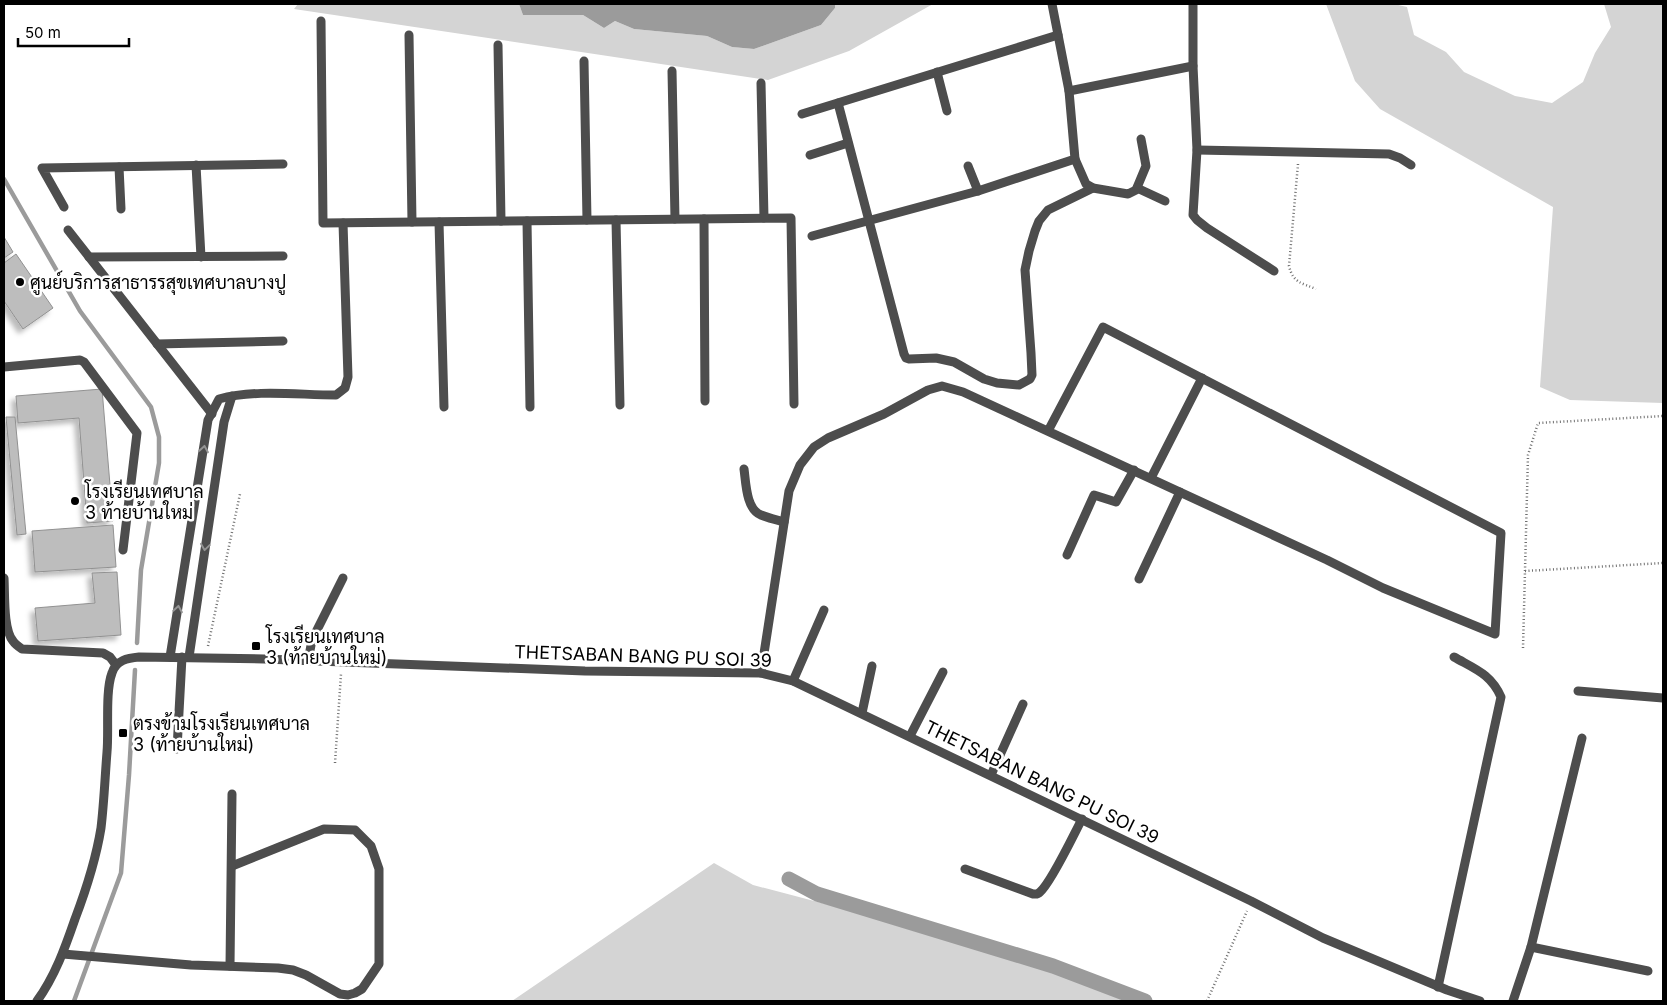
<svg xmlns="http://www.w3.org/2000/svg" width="1667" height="1005" font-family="Inter,Sarabun,sans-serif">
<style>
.green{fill:#d4d4d4}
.water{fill:#9b9b9b}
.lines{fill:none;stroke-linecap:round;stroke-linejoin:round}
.stream{stroke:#9b9b9b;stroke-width:4.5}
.canal{stroke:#9b9b9b;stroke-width:15}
.building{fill:#bdbdbd;stroke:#919191;filter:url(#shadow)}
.path{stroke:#6f6f6f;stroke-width:2.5;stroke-dasharray:1 2.5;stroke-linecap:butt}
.minor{stroke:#4d4d4d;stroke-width:9}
.oneway{stroke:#949494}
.poi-dot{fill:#000;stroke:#fff;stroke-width:2}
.labels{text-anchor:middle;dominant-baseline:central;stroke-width:5;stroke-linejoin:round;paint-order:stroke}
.poi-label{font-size:18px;fill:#000;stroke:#fff;text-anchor:start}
.street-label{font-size:18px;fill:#000;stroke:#fff}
</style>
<defs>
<filter id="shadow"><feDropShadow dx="-4.5" dy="4.5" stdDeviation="2.5" flood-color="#0004"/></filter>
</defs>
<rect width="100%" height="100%" fill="#fff"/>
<g class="green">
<path d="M298,4h221l4,11h60l21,13 11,-7 19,8 73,7 25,11 22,2 67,-24 14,-17v-4h98l-84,47 -81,29 -474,-71z"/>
<path d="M1326,4h68l13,3 7,28 32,17 18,20 51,24 37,7 31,-21 12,-29 16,-26 -7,-23h59v399l-93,-3 -30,-13 13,-180 -173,-98 -25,-28z"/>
<path d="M714,863l39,22 266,70 129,46h-636z"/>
</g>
<path class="water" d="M519,4h316v4l-14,17 -67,24 -22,-2 -25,-11 -73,-7 -19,-8 -11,7 -21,-13h-60z"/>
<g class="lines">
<g class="stream">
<path d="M4,179l76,132 71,96 8,30v26l-18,107 -4,73"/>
<path d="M74,1001l47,-128 8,-98 6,-105"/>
</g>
<path class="canal" d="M789,879l28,15 236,72 92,35"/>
</g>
<g class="building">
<path d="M4,237l9,15 -9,6z"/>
<path d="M16,254l37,54 -30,21 -19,-28v-38z"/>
<path d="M102,389l11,132 -26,2 -8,-105 -61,5 -2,-27z"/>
<path d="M6,417h9l11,117 -9,1z"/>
<path d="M113,525l3,42 -81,5 -3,-41z"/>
<path d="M117,572l4,63 -83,6 -3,-33 60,-5 -3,-30z"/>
</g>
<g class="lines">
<g class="path">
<path d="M1298,164l-9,102c4,17 13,17 27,23"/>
<path d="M1525,571l138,-8"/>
<path d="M208,646l32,-152"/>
<path d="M1523,648l5,-193 10,-32 125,-7"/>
<path d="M335,763l6,-89"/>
<path d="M1207,1001l40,-90"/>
</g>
<g class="minor">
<path d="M1052,4l17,87"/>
<path d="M1193,4v62l4,84 -4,65 4,5 10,8 67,43"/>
<path d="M321,21l2,202 468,-5 3,186"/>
<path d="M409,35l3,187"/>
<path d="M498,45l3,176"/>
<path d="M584,61l3,159"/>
<path d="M672,71l3,148"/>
<path d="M937,72l10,39"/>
<path d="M761,83l3,135"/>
<path d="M838,103l66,251 2,4 3,1 27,-1 18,4 30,17 13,4 22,2 11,-6 2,-4 -1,-22 -6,-83 4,-19 6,-20 4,-10 9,-11 45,-22"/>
<path d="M802,114l256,-79"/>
<path d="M1197,150l192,4 11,4 11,7"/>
<path d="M810,155l38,-12"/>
<path d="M1075,159l11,25 7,4 35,6 8,-4 10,-24 -5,-27"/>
<path d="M196,165l5,92"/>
<path d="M968,166l10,25"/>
<path d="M119,167l2,42"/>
<path d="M1137,188l28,13"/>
<path d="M64,207l-22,-39 241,-4"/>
<path d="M704,219l1,182"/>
<path d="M616,220l4,185"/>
<path d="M527,221l3,186"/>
<path d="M439,222l5,185"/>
<path d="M68,230l144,184"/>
<path d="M812,236l166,-45 97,-32 -6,-68 124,-25"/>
<path d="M89,257l194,-1"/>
<path d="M157,344l126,-3"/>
<path d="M4,367l76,-7 4,2 53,71 -14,117"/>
<path d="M744,469c2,14 2,40 17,46 7,3 16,5 23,7"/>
<path d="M1151,478l51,-100"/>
<path d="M1067,555l27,-60 22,7 18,-32"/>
<path d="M4,578c1,16 -1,51 9,63 2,3 6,6 9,8l81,4 7,4 6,8"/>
<path d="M1139,579l41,-87"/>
<path d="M170,657l38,-237 11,-21c37,-10 79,-4 117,-4l9,-7 3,-11 -5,-154"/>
<path d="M189,657l35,-235 8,-26"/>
<path d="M308,661l4,-21 31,-62"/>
<path d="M761,673l28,-182 11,-26 14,-18 14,-9 56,-24 44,-24 14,-4 21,6 364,168 56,28 112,46 6,-101 -398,-206 -55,104"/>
<path d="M793,681l31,-71"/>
<path d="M1578,691l85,7"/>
<path d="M862,713l10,-47"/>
<path d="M910,736l33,-64"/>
<path d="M177,749l5,-92"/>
<path d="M991,775l32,-71"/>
<path d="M965,869l68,25c4,0 4,1 7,-2 11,-9 34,-58 42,-73"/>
<path d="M1531,947l117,24"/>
<path d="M63,954l128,11 87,3 15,2 13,5 34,19 8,1 7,-2 7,-4 17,-25v-95l-8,-23 -16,-16 -31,-1 -92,37"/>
<path d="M230,966l2,-172"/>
<path d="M1438,987l63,-290c-10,-23 -26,-28 -47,-40"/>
<path d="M37,1001c18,-25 28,-53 38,-82 11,-29 21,-60 26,-91 3,-25 4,-51 6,-76 2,-21 -2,-61 5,-79 4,-13 16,-15 27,-16l125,2 321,12 176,2 32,8 458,220 72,37 124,52 33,11"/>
<path d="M1513,1001l18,-54 51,-209"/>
</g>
</g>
<defs><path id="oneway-chevron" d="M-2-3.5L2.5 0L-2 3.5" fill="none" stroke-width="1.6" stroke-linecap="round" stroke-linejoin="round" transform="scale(1.25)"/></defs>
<g class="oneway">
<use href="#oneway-chevron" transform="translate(204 449) rotate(-81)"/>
<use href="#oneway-chevron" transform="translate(205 547) rotate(98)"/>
<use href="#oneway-chevron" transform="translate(178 609) rotate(-81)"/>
</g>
<g class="poi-dot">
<circle cx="20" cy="282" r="5"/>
<circle cx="75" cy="501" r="5"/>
<rect x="251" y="641" width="10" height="10" rx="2.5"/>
<rect x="118" y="728" width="10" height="10" rx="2.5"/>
</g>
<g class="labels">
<g class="poi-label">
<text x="30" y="282">ศูนย์บริการสาธารรสุขเทศบาลบางปู</text>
<text x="85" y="491">โรงเรียนเทศบาล<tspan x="85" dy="21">3 ท้ายบ้านใหม่</tspan></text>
<text x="266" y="636">โรงเรียนเทศบาล<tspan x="266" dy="21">3 (ท้ายบ้านใหม่)</tspan></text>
<text x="133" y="723">ตรงข้ามโรงเรียนเทศบาล<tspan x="133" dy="21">3 (ท้ายบ้านใหม่)</tspan></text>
</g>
<g class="street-label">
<text transform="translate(643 656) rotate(2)">THETSABAN BANG PU SOI 39</text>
<text transform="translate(1042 782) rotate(26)">THETSABAN BANG PU SOI 39</text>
</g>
</g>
<rect width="1667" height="1005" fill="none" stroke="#000000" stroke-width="10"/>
<path d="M18 38v8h111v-8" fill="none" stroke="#000000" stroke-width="2.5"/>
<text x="25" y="38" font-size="15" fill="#000000" stroke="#ffffff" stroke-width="4" paint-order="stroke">50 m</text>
</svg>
